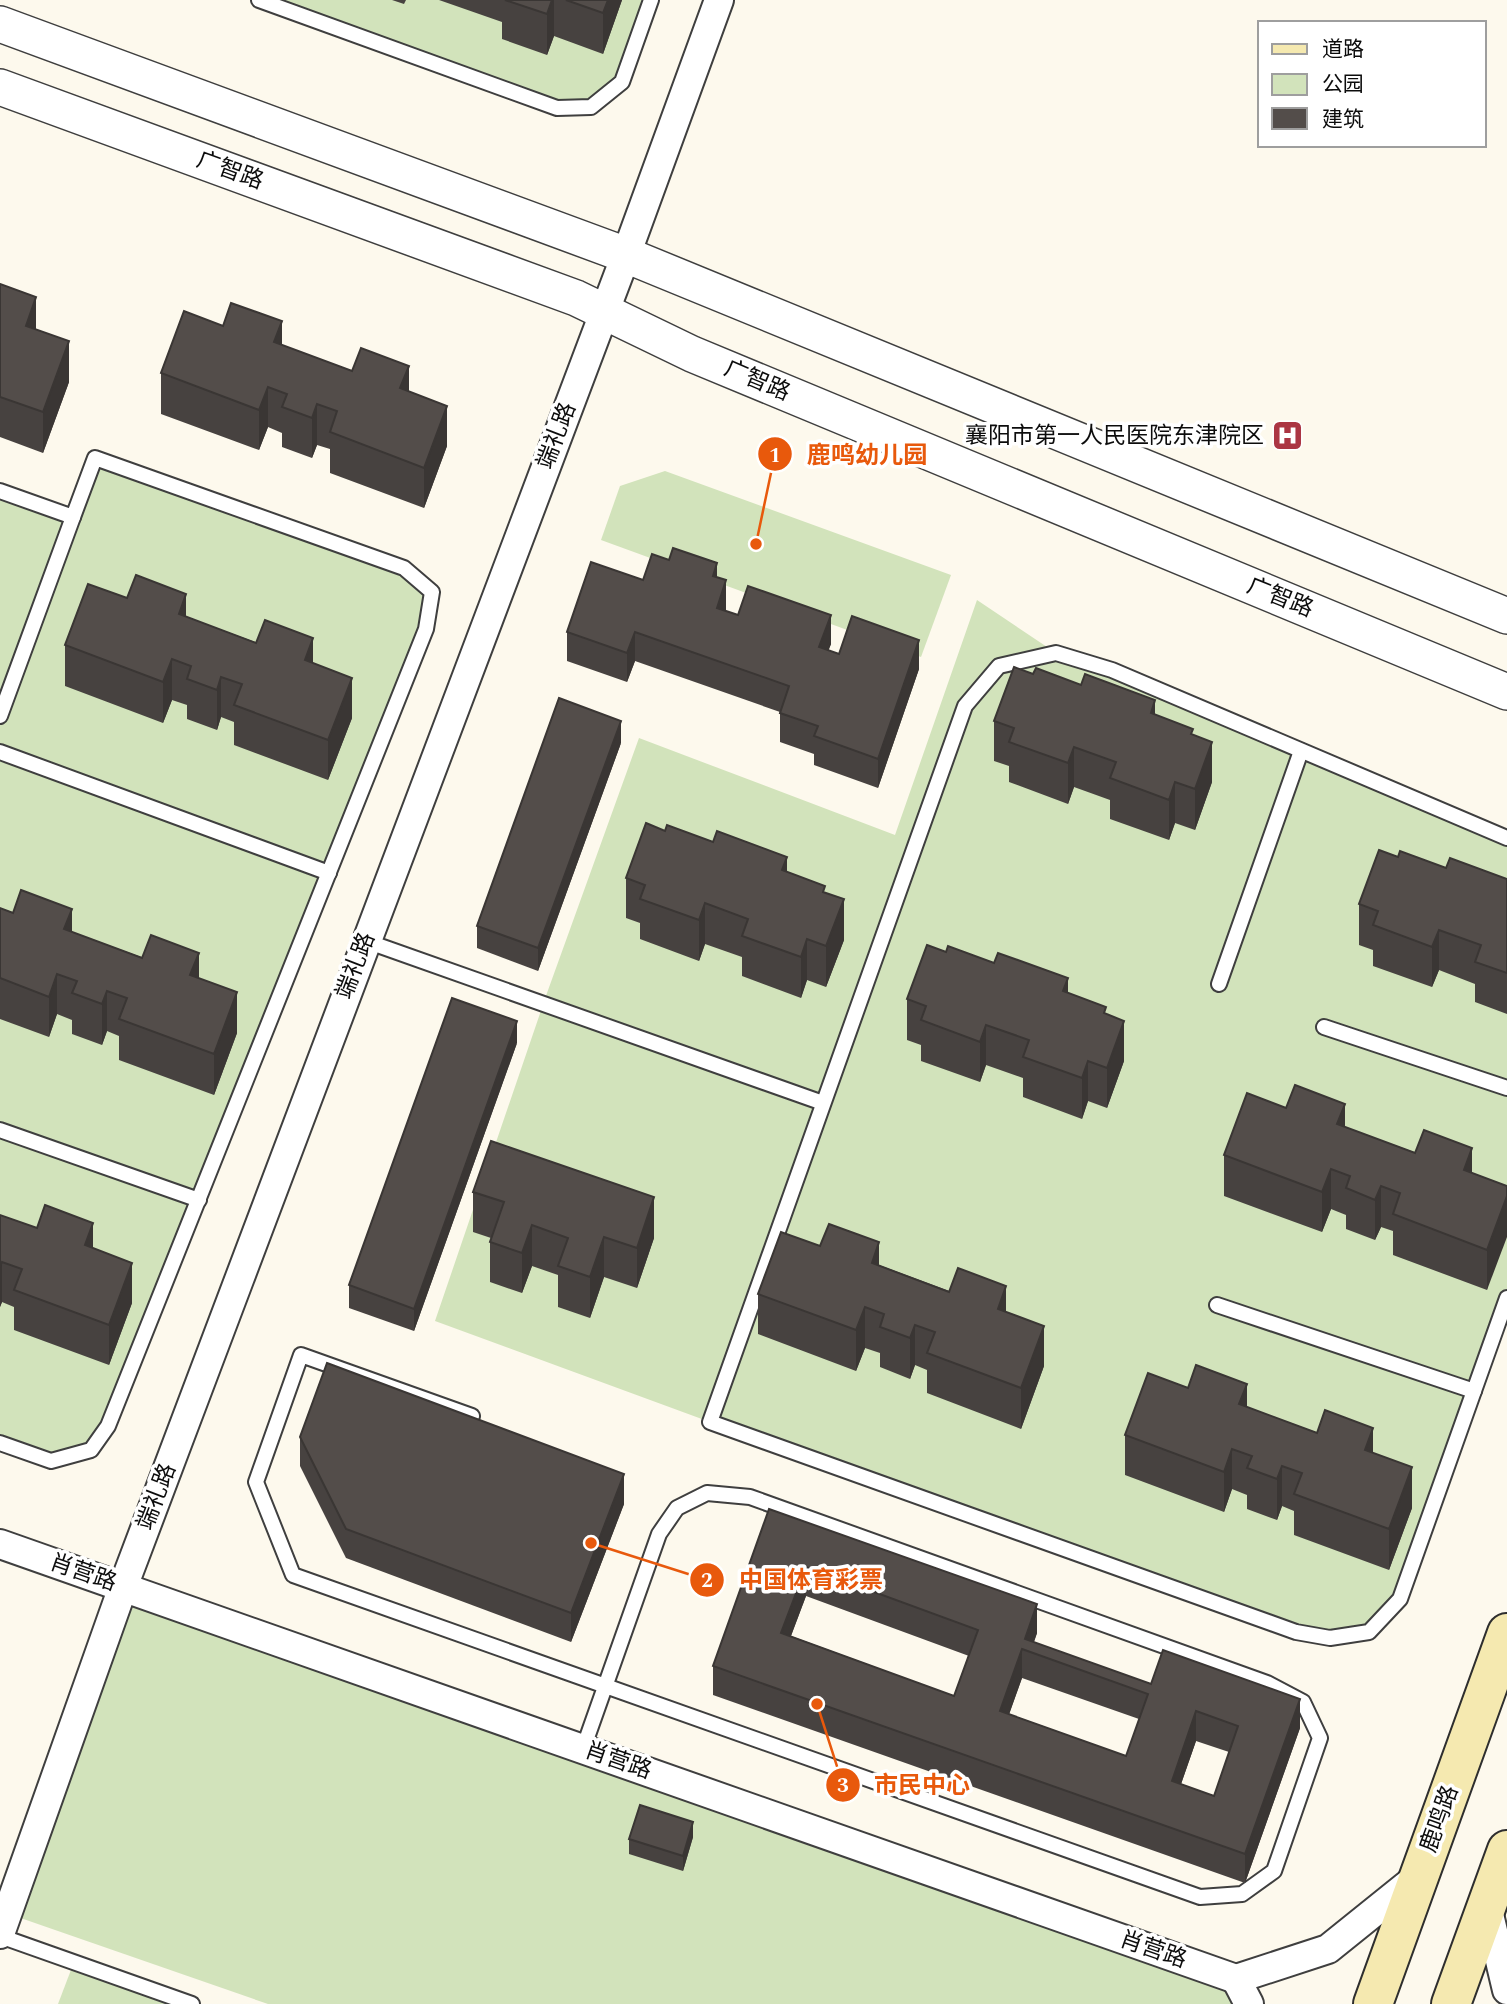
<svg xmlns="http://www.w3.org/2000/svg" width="1507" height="2004" font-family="Spectral,'Noto Sans SC',serif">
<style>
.green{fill:#d2e3bb}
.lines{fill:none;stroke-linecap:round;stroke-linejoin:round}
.service-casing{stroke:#3f3f3f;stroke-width:18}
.minor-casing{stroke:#3f3f3f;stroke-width:32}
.tertiary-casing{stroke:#3f3f3f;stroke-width:38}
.secondary-casing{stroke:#2e2e2e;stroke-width:42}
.service{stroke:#fff;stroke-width:14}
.minor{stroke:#fff;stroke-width:28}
.tertiary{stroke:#fff;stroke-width:35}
.secondary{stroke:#f5e9b0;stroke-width:38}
.wall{fill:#474240;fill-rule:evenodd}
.shaded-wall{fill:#3a3634}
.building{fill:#534d4a;stroke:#3a3634;stroke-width:2;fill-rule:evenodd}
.labels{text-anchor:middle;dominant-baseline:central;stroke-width:7;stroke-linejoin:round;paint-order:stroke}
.street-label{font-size:23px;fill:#0c0c0c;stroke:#fff}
.poi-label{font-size:23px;fill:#0c0c0c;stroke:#fff;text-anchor:end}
.leader{fill:none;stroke:#e8590c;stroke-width:2.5}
.callout-dot{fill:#e8590c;stroke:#fff;stroke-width:2.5}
.mark-label{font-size:21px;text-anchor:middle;font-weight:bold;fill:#fff}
.callout-label{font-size:24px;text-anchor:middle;font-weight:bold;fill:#e8590c;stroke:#fff;stroke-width:7;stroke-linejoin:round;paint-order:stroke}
</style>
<rect width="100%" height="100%" fill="#fdf9ed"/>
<g class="green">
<path d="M259,0h392l-29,82 -31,25 -34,1z"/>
<path d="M95,458l309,110 28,24 -6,37 -335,821 -40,11 -51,-18v-952l73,26z"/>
<path d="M665,471l286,104 -30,82 -320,-117 19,-54z"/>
<path d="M977,600l79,53 451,185v461l-107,300 -31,33 -39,6 -620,-216 -275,-101 112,-328 92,-255 256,97z"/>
<path d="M123,1587l1113,392 13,25h-981l-259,-90z"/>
<path d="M74,1962l118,42h-134z"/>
</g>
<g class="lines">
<defs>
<g id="service">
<path d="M259,0l298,108 34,-1 31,-25 29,-82"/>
<path d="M0,491l73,26 22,-59 309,110 28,24 -6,37 -318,797 -17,24 -40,11 -51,-18"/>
<path d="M0,716l73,-199"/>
<path d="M0,752l329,121"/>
<path d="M1507,838l-395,-168 -56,-17 -57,13 -34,40 -255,716 586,210 34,6 39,-6 31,-33 107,-301"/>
<path d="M366,941l457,162"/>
<path d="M1219,984l82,-233"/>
<path d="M1324,1027l183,61"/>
<path d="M0,1130l199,70"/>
<path d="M1217,1305l257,86"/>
<path d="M472,1416l-171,-61 -45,127 37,93 907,322 42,-3 32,-23 46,-133 -17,-36 -36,-19 -517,-186 -43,-4 -30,15 -18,26 -76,215"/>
<path d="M0,1936l192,68"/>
</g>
<g id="minor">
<path d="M0,1544l1236,435"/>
<path d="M1487,1906l20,84"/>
<path d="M0,1934l123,-347 503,-1332 93,-255"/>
<path d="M1249,2004l-13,-25 92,-30 92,-74"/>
</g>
<g id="tertiary">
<path d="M0,24l626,231 881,361"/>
<path d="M0,87l576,211 116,56 815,338"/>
</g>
<g id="secondary">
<path d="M1373,2004l134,-371"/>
<path d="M1451,2004l56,-154"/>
</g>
</defs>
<use href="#service" class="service-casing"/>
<use href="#minor" class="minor-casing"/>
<use href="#tertiary" class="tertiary-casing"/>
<use href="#secondary" class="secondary-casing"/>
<use href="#service" class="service"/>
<use href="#minor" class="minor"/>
<use href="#tertiary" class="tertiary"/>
<use href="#secondary" class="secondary"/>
</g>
<g class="wall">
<path d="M392,0h14l-2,4z"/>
<path d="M439,0h183l-19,54 -49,-18 -7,19 -45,-16v-17z"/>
<path d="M0,284l69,98 -26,71 -43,-16z"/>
<path d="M223,326l59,19 127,47 38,54 -23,62 -94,-35v-24l-13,-4 -5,13 -30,-11v-14l-14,-6 -9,23 -98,-36v-41z"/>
<path d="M717,577l9,32v2l105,33 -3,6 11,4 80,15 -41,119 -64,-23v-11l-34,-12v-30l-145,-51 -8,21 -60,-21v-29l76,-52z"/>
<path d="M127,598l59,19 127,46 39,55 -24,62 -94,-35v-23l-13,-5 -4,13 -30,-11v-14l-15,-5 -9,23 -98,-37v-41z"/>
<path d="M1155,715l38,20 19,47 -17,48 -20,-7 -6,17 -59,-21v-19l-36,-13 -6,17 -59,-22v-16l-15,-5v-40z"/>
<path d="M621,743l-83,228 -61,-23v-22z"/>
<path d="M1398,857l48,11 61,11v135l-32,-12v-18l-36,-14 -7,17 -59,-21v-16l-14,-5v-41z"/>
<path d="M787,872l38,21 19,47 -18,47 -19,-7 -6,18 -59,-22v-19l-37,-13 -6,17 -59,-22v-16l-14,-5v-40z"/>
<path d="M0,908l72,24 127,46 38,55 -23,62 -95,-35v-24l-12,-5 -5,14 -30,-11v-14l-15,-6 -8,23 -49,-18z"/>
<path d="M1068,993l38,21 18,47 -17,47 -19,-7 -6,18 -59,-22v-19l-37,-13 -6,17 -59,-21v-16l-14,-5v-41z"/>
<path d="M517,1043l-103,288 -65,-23v-23z"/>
<path d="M1286,1108l59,19 162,59 -20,104 -94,-35v-24l-12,-4 -6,13 -29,-11v-14l-15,-6 -9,23 -98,-36v-41z"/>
<path d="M473,1192l181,46 -17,50 -33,-11 -14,41 -32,-11v-32l-26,-9 -10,27 -32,-11v-40l1,-4 -18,-6z"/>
<path d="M0,1215l93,33 39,55 -23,62 -95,-35v-23l-12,-5 -2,5z"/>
<path d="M820,1246l59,19 127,47 38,54 -23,63 -94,-36v-23l-12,-5 -5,14 -30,-12v-14l-15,-5 -9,23 -98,-37v-40z"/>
<path d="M1188,1388l59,19 126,46 39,55 -23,62 -95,-35v-24l-12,-5 -5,14 -30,-11v-14l-15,-6 -8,23 -99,-37v-40z"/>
<path d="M300,1437l324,67 -53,138 -225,-84 -46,-92z"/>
<path d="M769,1509l268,124 -3,9 117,42 149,44 -55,155 -532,-188v-29zM806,1596l163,60 -15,40 -163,-60zM1022,1678l117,41 -13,37 -117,-42zM1196,1741l33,11 -15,44 -33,-12z"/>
<path d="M693,1837l-10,34 -54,-17v-15z"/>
</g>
<g class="shaded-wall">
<path d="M552,0h2v36l-7,19v-41z"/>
<path d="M608,0h14l-19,54v-41z"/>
<path d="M36,297v41l-10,-12z"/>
<path d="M282,321v41l-8,-20z"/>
<path d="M69,341v41l-26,71v-41z"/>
<path d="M409,366v40l-9,-18z"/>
<path d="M268,387v40l-9,23v-40z"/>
<path d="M317,404v41l-5,13v-40z"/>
<path d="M447,406v40l-23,62v-40z"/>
<path d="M717,563v29l-4,-16z"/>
<path d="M726,580v29l-9,28v-29z"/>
<path d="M186,594v41l-7,-21z"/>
<path d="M831,615v29l-12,32v-29z"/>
<path d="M635,632v29l-8,21v-29z"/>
<path d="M313,638v41l-8,-19z"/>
<path d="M919,640v29l-41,119v-29z"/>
<path d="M172,659v41l-9,23v-41z"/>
<path d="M221,677v40l-4,13v-40z"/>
<path d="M352,678v40l-24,62v-40z"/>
<path d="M1155,700v40l-4,-27z"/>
<path d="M621,721v22l-83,228v-23z"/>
<path d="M1212,742v40l-17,48v-41z"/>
<path d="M1074,747v40l-6,17v-41z"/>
<path d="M1175,782v41l-6,17v-40z"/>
<path d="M787,857v40l-5,-27z"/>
<path d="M844,899v41l-18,47v-41z"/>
<path d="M705,903v41l-6,17v-41z"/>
<path d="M72,909v40l-8,-20z"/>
<path d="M1439,930v40l-7,17v-40z"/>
<path d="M807,939v41l-6,18v-41z"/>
<path d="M199,953v40l-9,-18z"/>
<path d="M57,974v40l-8,23v-40z"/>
<path d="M1068,978v41l-5,-28z"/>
<path d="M107,991v40l-5,14v-41z"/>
<path d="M237,992v41l-23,62v-41z"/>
<path d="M517,1021v22l-103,288v-22z"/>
<path d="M1124,1021v40l-17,47v-40z"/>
<path d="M986,1025v40l-6,17v-40z"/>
<path d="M1088,1061v40l-6,18v-41z"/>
<path d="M1345,1104v40l-8,-20z"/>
<path d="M1472,1148v40l-8,-18z"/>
<path d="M1331,1169v40l-9,23v-40z"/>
<path d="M1381,1186v41l-6,13v-40z"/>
<path d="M1507,1196v41l-20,53v-40z"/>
<path d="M654,1197v41l-17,50v-40z"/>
<path d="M93,1223v41l-8,-19z"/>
<path d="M532,1225v41l-10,27v-40z"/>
<path d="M604,1237v40l-14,41v-41z"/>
<path d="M879,1242v41l-7,-20z"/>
<path d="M2,1262v40l-2,5v-40z"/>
<path d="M132,1263v40l-23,62v-40z"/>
<path d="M1006,1286v41l-8,-18z"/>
<path d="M865,1307v41l-9,23v-41z"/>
<path d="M915,1325v40l-5,14v-41z"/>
<path d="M1044,1326v40l-23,63v-41z"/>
<path d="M1247,1384v40l-8,-20z"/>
<path d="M1373,1428v40l-8,-18z"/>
<path d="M1232,1449v40l-8,23v-40z"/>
<path d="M1282,1466v40l-5,14v-41z"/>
<path d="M1412,1467v41l-23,62v-41z"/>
<path d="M624,1474v30l-53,138v-29z"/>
<path d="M806,1567v29l-25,66v-29z"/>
<path d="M1037,1604v29l-7,19 -5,-13z"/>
<path d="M1022,1649v29l-22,62v-29z"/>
<path d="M1300,1699v29l-55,155v-29z"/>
<path d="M1196,1711v30l-24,69v-29z"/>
<path d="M693,1822v15l-10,34v-15z"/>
</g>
<g class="building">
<path d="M505,0h47l-5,14z"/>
<path d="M566,0h42l-5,13z"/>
<path d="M0,284l36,13 -10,29 43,15 -26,71 -43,-15z"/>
<path d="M231,303l51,18 -8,21 78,29 9,-23 48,18 -9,22 47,18 -23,62 -94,-36 7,-21 -20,-7 -5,14 -30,-11 5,-13 -19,-7 -9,23 -98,-37 23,-62 39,15z"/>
<path d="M673,548l44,15 -4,13 13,4 -9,28 21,7 10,-29 83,29 -12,32 20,7 13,-38 67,24 -41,119 -64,-23 4,-10 -38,-13 9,-27 -154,-54 -8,21 -60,-21 24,-70 52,18 9,-26 17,6z"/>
<path d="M136,575l50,19 -7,20 77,29 9,-23 48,18 -8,22 47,18 -24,62 -94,-35 8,-21 -21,-7 -4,13 -30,-11 4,-13 -19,-7 -9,23 -98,-37 23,-61 39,14z"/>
<path d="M1014,667l19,7 3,-6 45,17 4,-11 70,26 -4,13 42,16 -2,5 21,8 -17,47 -20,-7 -6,18 -59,-22 6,-16 -42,-15 -6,16 -59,-21 5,-14 -20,-7z"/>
<path d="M559,698l62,23 -83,227 -61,-22z"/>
<path d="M646,823l19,8 2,-6 46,17 4,-11 70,26 -5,13 43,16 -2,6 21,7 -18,47 -19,-7 -6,18 -59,-21 6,-17 -43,-16 -6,17 -59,-21 5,-14 -19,-7z"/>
<path d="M1379,850l19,7 2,-6 46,17 4,-10 57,21v94l-32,-11 6,-17 -42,-15 -7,17 -59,-22 5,-14 -19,-7z"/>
<path d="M21,890l51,19 -8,20 78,29 9,-23 48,18 -9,22 47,17 -23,62 -95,-35 8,-21 -20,-7 -5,13 -30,-11 5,-12 -20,-7 -8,23 -49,-19v-70l13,5z"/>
<path d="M927,945l19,7 2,-6 46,17 4,-10 70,25 -5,13 43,16 -2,6 20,8 -17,47 -19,-7 -6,17 -59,-21 6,-17 -43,-15 -6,17 -59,-22 5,-14 -19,-7z"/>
<path d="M452,998l65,23 -103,288 -65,-24z"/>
<path d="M1295,1085l50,19 -8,20 78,29 9,-23 48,18 -8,22 43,16v10l-20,54 -94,-36 7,-21 -19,-7 -6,14 -29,-12 4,-12 -19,-7 -9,23 -98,-37 23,-62 39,15z"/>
<path d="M491,1141l163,56 -17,51 -33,-11 -14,40 -32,-11 10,-28 -36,-13 -10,28 -32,-11 14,-40 -31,-10z"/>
<path d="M45,1205l48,18 -8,22 47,18 -23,62 -95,-35 8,-21 -20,-7 -2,5v-52l37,13z"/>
<path d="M829,1224l50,18 -7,21 77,29 9,-24 48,18 -8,23 46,17 -23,62 -94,-35 8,-21 -20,-7 -5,13 -30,-11 4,-13 -19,-7 -9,23 -98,-36 23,-62 39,14z"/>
<path d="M327,1363l297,111 -53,139 -225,-84 -46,-92z"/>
<path d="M1196,1365l51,19 -8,20 78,29 8,-23 48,18 -8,22 47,17 -23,62 -95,-35 8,-21 -20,-7 -5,13 -30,-11 5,-12 -20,-7 -8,23 -99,-37 23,-62 40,15z"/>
<path d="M769,1509l268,95 -12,35 126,45 12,-34 137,49 -55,155 -532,-188zM806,1567l172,63 -24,66 -173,-63zM1022,1649l126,45 -22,62 -126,-45zM1196,1711l42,15 -24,70 -42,-15z"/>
<path d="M640,1805l53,17 -10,34 -54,-17z"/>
</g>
<defs>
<symbol id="hospital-square" viewBox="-11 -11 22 22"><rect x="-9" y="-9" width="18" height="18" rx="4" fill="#ab3543" stroke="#fff"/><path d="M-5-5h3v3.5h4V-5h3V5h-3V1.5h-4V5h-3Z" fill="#fff"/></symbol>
</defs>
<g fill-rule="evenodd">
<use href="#hospital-square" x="1270" y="418" width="35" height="35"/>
</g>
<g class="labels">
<g class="street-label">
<text transform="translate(230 171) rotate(20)">广智路</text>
<text transform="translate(757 381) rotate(23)">广智路</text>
<text transform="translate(557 436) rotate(-69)">端礼路</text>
<text transform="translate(1280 598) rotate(22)">广智路</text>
<text transform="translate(356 966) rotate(-69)">端礼路</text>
<text transform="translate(157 1497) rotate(-69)">端礼路</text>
<text transform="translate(83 1573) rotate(19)">肖营路</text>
<text transform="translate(618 1761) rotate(19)">肖营路</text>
<text transform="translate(1440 1819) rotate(-70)">鹿鸣路</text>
<text transform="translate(1153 1950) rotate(19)">肖营路</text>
</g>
<g class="poi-label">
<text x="1264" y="436">襄阳市第一人民医院东津院区</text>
</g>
</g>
<path class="leader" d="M756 544L775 454M591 1543L707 1580M817 1704L843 1785"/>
<g class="callout-dot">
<circle cx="756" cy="544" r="7"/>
<circle cx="591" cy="1543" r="7"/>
<circle cx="817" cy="1704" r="7"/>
<circle cx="775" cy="454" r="18"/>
<circle cx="707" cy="1580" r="18"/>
<circle cx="843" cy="1785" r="18"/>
</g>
<g class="mark-label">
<text x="775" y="462">1</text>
<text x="707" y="1587">2</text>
<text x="843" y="1792">3</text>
</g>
<g class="callout-label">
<text x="867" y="463">鹿鸣幼儿园</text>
<text x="811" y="1588">中国体育彩票</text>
<text x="922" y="1793">市民中心</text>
</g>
<rect x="1258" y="21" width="228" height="126" fill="#ffffff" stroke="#9e9e9e" stroke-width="2"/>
<rect x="1272" y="44" width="35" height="10" fill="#f5e9b0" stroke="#9e9e9e" stroke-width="2"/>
<text x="1322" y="56" font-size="21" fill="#0c0c0c">道路</text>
<rect x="1272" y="74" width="35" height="21" fill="#d2e3bb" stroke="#9e9e9e" stroke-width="2"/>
<text x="1322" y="91" font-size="21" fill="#0c0c0c">公园</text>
<rect x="1272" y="108" width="35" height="21" fill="#534d4a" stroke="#9e9e9e" stroke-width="2"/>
<text x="1322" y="126" font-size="21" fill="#0c0c0c">建筑</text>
</svg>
